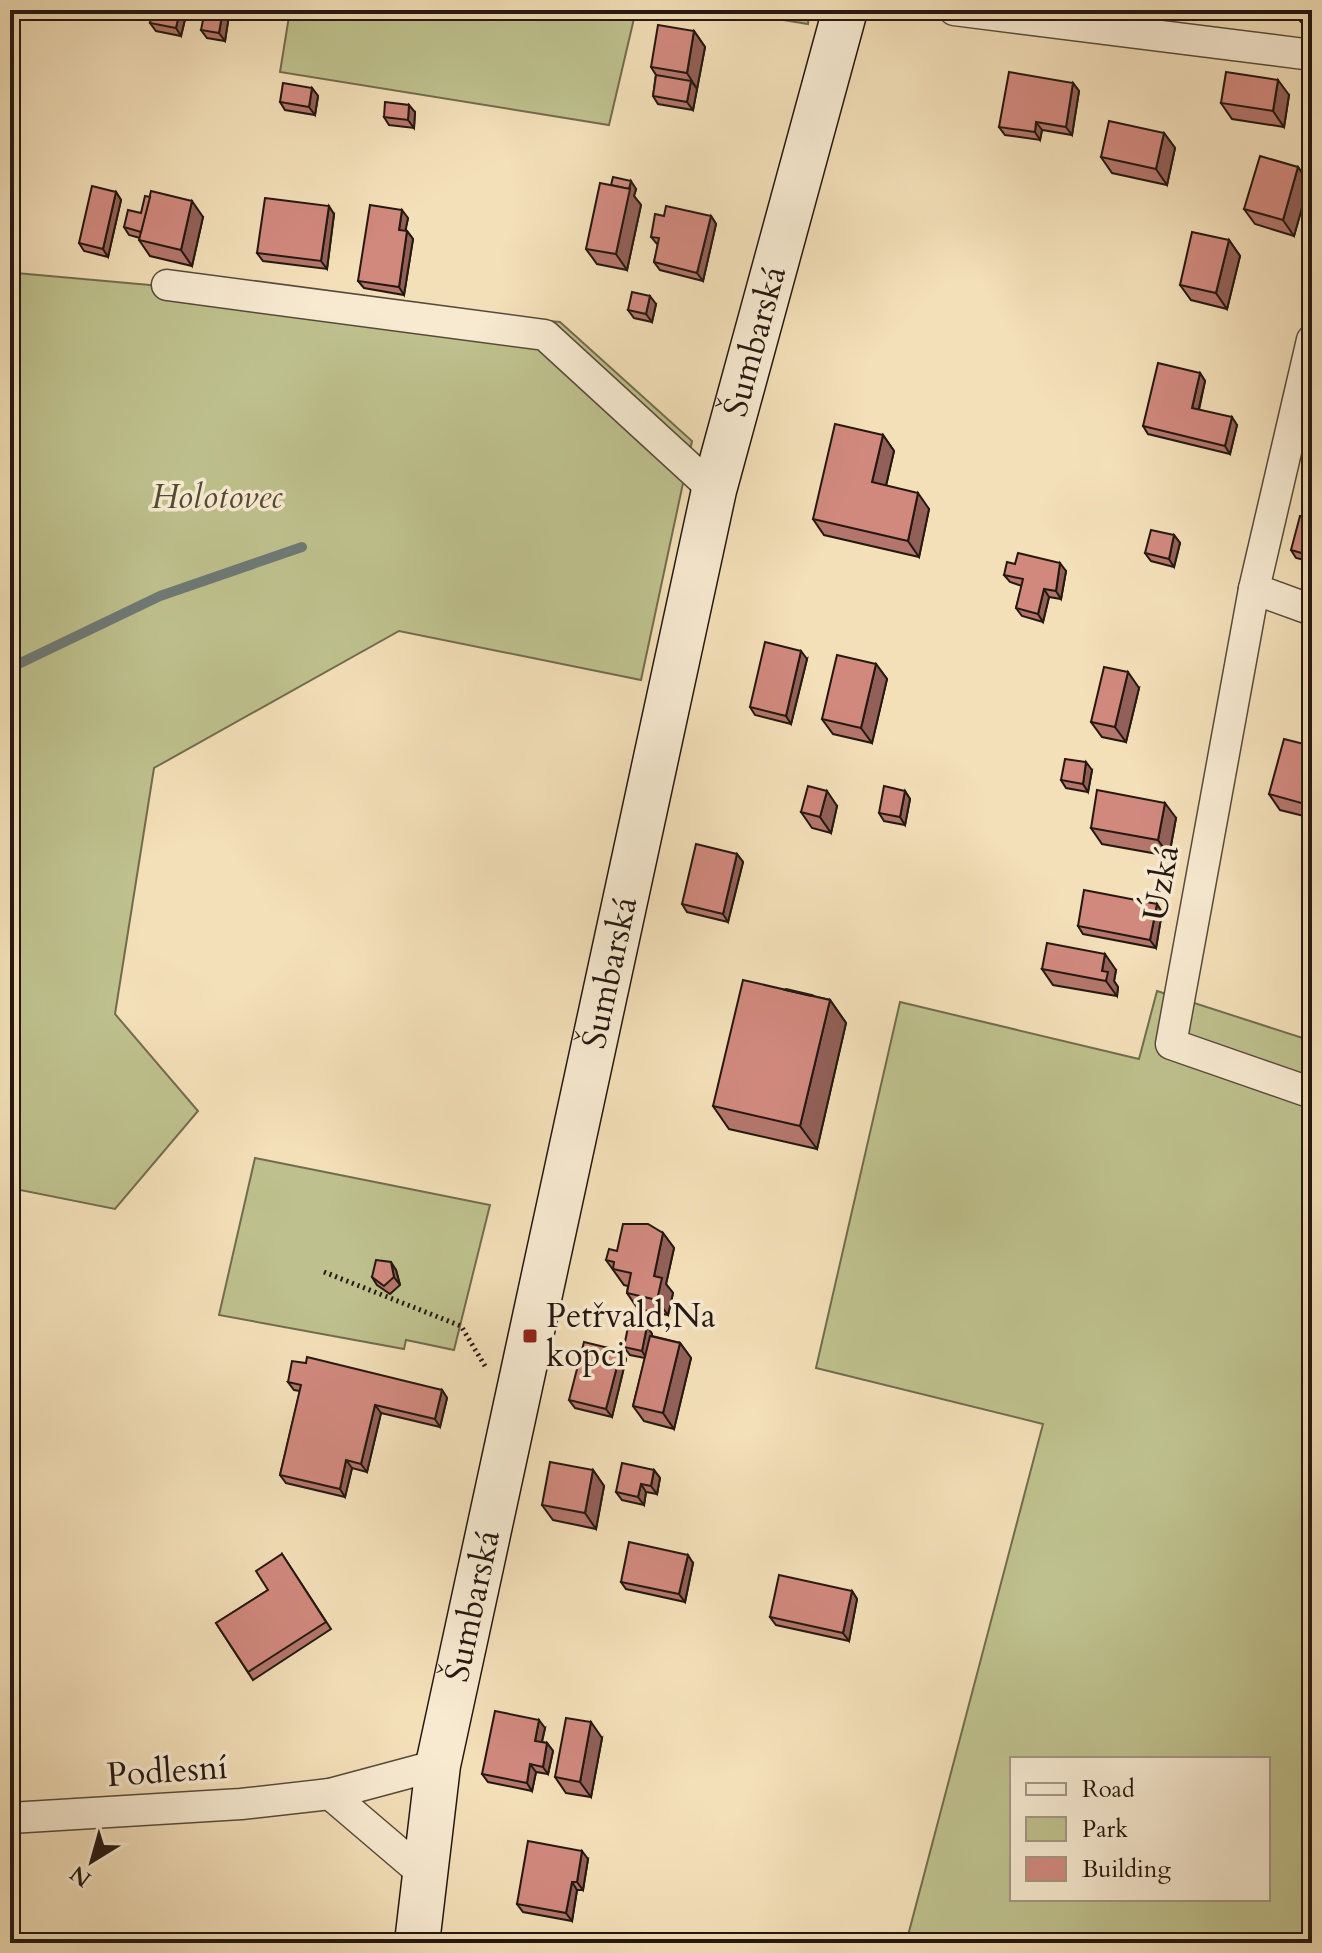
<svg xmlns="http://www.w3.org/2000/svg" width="1322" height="1953" font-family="Cardo,serif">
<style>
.green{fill:#bec18d;stroke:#726c4f;stroke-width:2;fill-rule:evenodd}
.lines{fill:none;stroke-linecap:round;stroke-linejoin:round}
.stream{stroke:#6e7976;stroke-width:10}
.street-casing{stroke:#584a3b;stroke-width:33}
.secondary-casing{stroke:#251811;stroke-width:47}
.path{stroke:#251811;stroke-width:5;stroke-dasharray:2 4;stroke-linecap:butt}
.street{stroke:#f7ead1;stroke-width:30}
.secondary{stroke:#f7ead1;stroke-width:44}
.wall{fill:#b4766c;stroke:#251811;stroke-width:2}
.shaded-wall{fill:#926058;stroke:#251811;stroke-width:2}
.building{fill:#d1897e;stroke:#251811;stroke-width:2}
.poi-dot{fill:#8f2418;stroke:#f7ead1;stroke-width:3}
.labels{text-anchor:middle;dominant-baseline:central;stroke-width:7;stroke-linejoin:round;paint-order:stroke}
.street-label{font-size:34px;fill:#251811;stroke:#f7ead1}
.park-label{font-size:34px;font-style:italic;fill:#534b36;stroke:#f7ead1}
.poi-label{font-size:34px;fill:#251811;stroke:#f7ead1;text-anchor:start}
</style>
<rect width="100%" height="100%" fill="#f3dfb8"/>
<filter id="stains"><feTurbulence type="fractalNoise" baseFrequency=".0025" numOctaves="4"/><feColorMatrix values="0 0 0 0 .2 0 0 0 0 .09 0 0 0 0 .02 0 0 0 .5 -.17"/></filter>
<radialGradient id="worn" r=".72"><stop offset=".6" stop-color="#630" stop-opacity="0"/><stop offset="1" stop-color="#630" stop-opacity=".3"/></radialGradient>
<g class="green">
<path d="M290,10h346l-27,115 -329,-53z"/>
<path d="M721,10h88l-1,14z"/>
<path d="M16,273l544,49 132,119 -51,239 -242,-49 -245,137 -39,246 83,97 -83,98 -105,-21v-905z"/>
<path d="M1157,991l155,50v900l-406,2 137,-519 -227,-56 84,-366 239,57zM1012,1759h256v140h-256z"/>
<path d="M255,1158l235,47 -36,145 -48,-10 -2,9 -185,-34z"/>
</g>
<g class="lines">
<path class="stream" d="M10,668l150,-72 142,-49"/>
<defs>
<g id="street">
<path d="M954,10l358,45"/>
<path d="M167,285l378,50 169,155"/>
<path d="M1312,340l-58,249 58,21"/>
<path d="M1254,589l-83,455 141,49"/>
<path d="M330,1794l95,81"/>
<path d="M10,1818l231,-14 89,-10 108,-29"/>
</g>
<g id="secondary">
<path id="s1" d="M417,1943l21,-178 276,-1275 131,-480"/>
</g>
</defs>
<use href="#street" class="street-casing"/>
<use href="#secondary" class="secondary-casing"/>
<g class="path">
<path d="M882,14l42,1"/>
<path d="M324,1272l137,54 24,40"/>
</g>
<use href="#street" class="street"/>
<use href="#secondary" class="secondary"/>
</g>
<g class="wall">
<path d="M1312,10v13l-11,-1 -6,-8z"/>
<path d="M187,11l-6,25 -25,-5 -6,-8z"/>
<path d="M229,15l-4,26 -18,-3 -6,-8z"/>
<path d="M694,31l11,16 -12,63 -35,-6 -5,-8 3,-21 -5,-8z"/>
<path d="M1073,83l6,8 -7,44 -30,-5 -2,10 -35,-5 -6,-8z"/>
<path d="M312,88l6,8 -3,19 -30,-5 -5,-8z"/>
<path d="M1289,95l-5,32 -52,-8 -11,-16z"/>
<path d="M415,112l-1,16 -25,-3 -5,-8z"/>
<path d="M1164,133l11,15 -8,37 -55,-12 -11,-16z"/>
<path d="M1298,167l11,16 -15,53 -39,-12 -11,-15z"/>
<path d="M611,185l25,4 -2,7 7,9 -14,65 -30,-6 -11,-15z"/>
<path d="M116,192l5,8 -13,57 -24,-6 -5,-8z"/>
<path d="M141,213l62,4 -11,49 -42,-10 -11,-16 1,-2 -11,-3 -5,-8z"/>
<path d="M334,214l-7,55 -64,-8 -6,-8z"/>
<path d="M664,216h47l5,8 -13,57 -43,-11 -6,-8 4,-17 -7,-8z"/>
<path d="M408,218l-3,13h2l6,8 -9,56 -40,-7 -6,-7z"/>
<path d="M1229,240l11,16 -13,53 -36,-9 -11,-15z"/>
<path d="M656,304l-4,18 -18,-4 -6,-8z"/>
<path d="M1200,373l5,8 -6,29 38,15 -7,29 -82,-20 -5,-8z"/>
<path d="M883,435l11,16 -8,35 43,23 -10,48 -95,-22 -11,-16z"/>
<path d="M1312,519v43l-16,-4 -5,-8z"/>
<path d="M1174,535l6,8 -6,24 -23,-6 -6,-8z"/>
<path d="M1015,564l51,7 -5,28 -12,-2 -6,25 -21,-6 -6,-8 6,-22 -12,-4 -6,-7z"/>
<path d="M807,659l-16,65 -36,-9 -5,-8z"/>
<path d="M876,664l11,15 -15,64 -39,-9 -11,-15z"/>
<path d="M1139,688l-13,54 -24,-5 -11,-15z"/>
<path d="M1312,746v72l-32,-8 -11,-16z"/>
<path d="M1092,770l-4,22 -22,-4 -5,-8z"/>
<path d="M905,791l5,8 -5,26 -21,-4 -5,-8z"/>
<path d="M837,806l-6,27 -19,-5 -11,-16z"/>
<path d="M1176,818l-7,38 -67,-12 -11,-16z"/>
<path d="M737,854l6,8 -15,60 -41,-10 -5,-8z"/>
<path d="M1162,912l-6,36 -73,-14 -5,-8z"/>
<path d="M1042,969l74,1 -2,11 4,6 -1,9 -64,-11z"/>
<path d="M813,996l17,4 16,23 -29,126 -88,-20 -16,-23z"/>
<path d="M663,1233l11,15 -8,36 7,9 -5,22 -30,-6 -11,-16 1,-7 -4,-1 -18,-25 11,-9z"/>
<path d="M396,1270l4,15 -10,9 -13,-9 -5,-8z"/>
<path d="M647,1326l5,8v2l28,7 11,15 -17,71 -30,-8 -11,-15 12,-48 -15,-3 -6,-8z"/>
<path d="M621,1351l5,8 -14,58 -37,-9 -6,-8z"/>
<path d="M288,1382l154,8 5,8 -7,29 -59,-14 -14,59 -15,-4 -7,29 -59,-14 -6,-8 20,-84 -6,-1z"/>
<path d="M593,1470l11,16 -8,43 -43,-9 -11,-15z"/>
<path d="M654,1470l6,8 -3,16 -11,-2 -2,13 -22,-5 -6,-8z"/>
<path d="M282,1554l49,75 -78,51 -37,-57 52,-33z"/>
<path d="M693,1563l-8,39 -59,-13 -5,-7z"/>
<path d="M852,1591l5,8 -8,42 -73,-16 -6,-8z"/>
<path d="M545,1728l-3,14 5,1 6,8 -5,23 -12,-2 -4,19 -44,-9 -6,-8z"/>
<path d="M602,1738l-11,59 -25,-4 -11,-16z"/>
<path d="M588,1859l-5,31h-6l-5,31 -49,-9 -6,-8z"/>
</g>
<g class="shaded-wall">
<path d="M180,10l7,1 -6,25 -5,-8z"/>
<path d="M223,10h3l3,5 -4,26 -6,-8z"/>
<path d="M694,31l11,16 -8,42 -10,-16z"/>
<path d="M1278,80l11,15 -5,32 -11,-16z"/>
<path d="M691,81l6,8 -4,21 -6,-8z"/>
<path d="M1073,83l6,8 -7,44 -6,-8z"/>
<path d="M312,88l6,8 -3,19 -6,-8z"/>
<path d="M409,105l6,7 -1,16 -6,-8z"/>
<path d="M1036,122l6,8 -2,10 -5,-8z"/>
<path d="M1164,133l11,15 -8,37 -11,-16z"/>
<path d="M1298,167l11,16 -15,53 -11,-16z"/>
<path d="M631,181l5,8 -2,7 7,9 -14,65 -11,-16z"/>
<path d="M116,192l5,8 -13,57 -5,-8z"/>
<path d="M192,201l11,16 -11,49 -11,-16z"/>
<path d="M329,206l5,8 -7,55 -6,-8z"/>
<path d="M402,210l6,8 -4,20 -5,-8z"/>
<path d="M711,216l5,8 -13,57 -6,-8z"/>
<path d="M407,231l6,8 -9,56 -5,-8z"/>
<path d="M1229,240l11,16 -13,53 -11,-16z"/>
<path d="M650,296l6,8 -4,18 -6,-8z"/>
<path d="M1200,373l5,8 -8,35 -5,-8z"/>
<path d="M1232,417l5,8 -7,29 -5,-8z"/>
<path d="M883,435l11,16 -11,47 -11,-16z"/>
<path d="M918,493l11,16 -10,48 -11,-16z"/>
<path d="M1174,535l6,8 -6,24 -5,-8z"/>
<path d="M1060,563l6,8 -5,28 -5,-8z"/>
<path d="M1044,589l5,8 -6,25 -5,-8z"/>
<path d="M801,651l6,8 -16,65 -5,-8z"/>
<path d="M876,664l11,15 -15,64 -11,-15z"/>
<path d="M1128,672l11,16 -13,54 -11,-15z"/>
<path d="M1086,762l6,8 -4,22 -5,-8z"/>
<path d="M827,791l10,15 -6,27 -11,-16z"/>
<path d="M905,791l5,8 -5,26 -5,-8z"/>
<path d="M1165,803l11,15 -7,38 -11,-16z"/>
<path d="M737,854l6,8 -15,60 -5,-8z"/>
<path d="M1157,904l5,8 -6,36 -6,-8z"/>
<path d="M1105,954l11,16 -2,11 4,6 -1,9 -11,-15 -4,-10z"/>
<path d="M830,1000l16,23 -29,126 -17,-23z"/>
<path d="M663,1233l11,15 -8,36 7,9 -5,22 -11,-15 -3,-24z"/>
<path d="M391,1262l5,8 4,15 -6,-8z"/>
<path d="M647,1326l5,8 -5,25 -5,-8z"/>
<path d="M680,1343l11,15 -17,71 -11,-16z"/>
<path d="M621,1351l5,8 -14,58 -6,-8z"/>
<path d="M442,1390l5,8 -7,29 -5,-8z"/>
<path d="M375,1405l6,8 -14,59 -6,-8z"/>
<path d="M346,1460l6,8 -7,29 -5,-8z"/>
<path d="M593,1470l11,16 -8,43 -11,-16z"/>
<path d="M654,1470l6,8 -3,16 -6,-8z"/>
<path d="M641,1484l5,8 -2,13 -6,-8z"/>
<path d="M688,1555l5,8 -8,39 -6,-8z"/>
<path d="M852,1591l5,8 -8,42 -6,-8z"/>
<path d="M539,1720l6,8 -5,21 -5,-8z"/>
<path d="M591,1722l11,16 -11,59 -11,-15z"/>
<path d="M547,1743l6,8 -5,23 -5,-7z"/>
<path d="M530,1764l6,8 -4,19 -5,-8z"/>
<path d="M582,1851l6,8 -5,31 -6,-8z"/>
<path d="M572,1882l5,8 -5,31 -6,-8z"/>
</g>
<g class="building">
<path d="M153,10h27l-4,18 -26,-5z"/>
<path d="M205,10h18l-4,23 -18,-3z"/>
<path d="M1296,10h16v6l-17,-2z"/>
<path d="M658,25l36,6 -7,42 -36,-6z"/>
<path d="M1009,72l64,11 -7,44 -30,-5 -1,10 -36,-5z"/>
<path d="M1226,72l52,8 -5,31 -52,-8z"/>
<path d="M656,75l35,6 -4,21 -34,-6z"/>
<path d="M283,83l29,5 -3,19 -29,-5z"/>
<path d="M385,102l24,3 -1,15 -24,-3z"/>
<path d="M1109,121l55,12 -8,36 -55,-12z"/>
<path d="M1260,156l38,11 -15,53 -39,-11z"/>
<path d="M613,177l18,4 -2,8 -18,-4z"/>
<path d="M600,183l30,6 -14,65 -30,-5z"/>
<path d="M92,186l24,6 -13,57 -24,-6z"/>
<path d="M151,191l41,10 -11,49 -42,-10z"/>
<path d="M145,196l5,1 -9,35 -17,-5 4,-17 13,3z"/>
<path d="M265,198l64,8 -8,55 -64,-8z"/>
<path d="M370,205l32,5 -3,20 8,1 -8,56 -41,-6z"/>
<path d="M666,206l45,10 -14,57 -43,-11 5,-24 -8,-1 4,-23 9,2z"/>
<path d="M1192,232l37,8 -13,53 -36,-8z"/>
<path d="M632,292l18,4 -4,18 -18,-4z"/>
<path d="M1158,363l42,10 -8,35 40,9 -7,29 -82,-20z"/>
<path d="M835,424l48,11 -11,47 46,11 -10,48 -95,-22z"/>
<path d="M1300,516l12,3v37l-21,-6z"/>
<path d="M1151,530l23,5 -5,24 -24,-6z"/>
<path d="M1018,553l42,10 -4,28 -12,-2 -6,25 -22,-6 7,-29 -19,-4 3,-13 8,2z"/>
<path d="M765,642l36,9 -15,65 -36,-9z"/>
<path d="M837,655l39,9 -15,64 -39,-9z"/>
<path d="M1104,667l24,5 -13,55 -24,-5z"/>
<path d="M1284,739l28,7v60l-43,-12z"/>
<path d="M1065,759l21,3 -3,22 -22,-4z"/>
<path d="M808,786l19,5 -7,26 -19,-5z"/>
<path d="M884,786l21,5 -5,26 -21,-4z"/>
<path d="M1097,790l68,13 -7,37 -67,-12z"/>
<path d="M696,844l41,10 -14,60 -41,-10z"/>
<path d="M1084,890l73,14 -7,36 -72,-14z"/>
<path d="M1047,943l58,11 -3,17 6,1 -2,9 -64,-12z"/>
<path d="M743,980l87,20 -30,126 -87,-20z"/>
<path d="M786,989l26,6 -1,1 -26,-6z"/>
<path d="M623,1224h25l15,9 -9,43 8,2 -5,22 -30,-7 4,-20 -18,-4 1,-7 -8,-2 3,-11 8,2z"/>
<path d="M376,1260l15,2 3,15 -10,9 -12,-9z"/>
<path d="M629,1322l18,4 -5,25 -18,-4z"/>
<path d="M650,1336l30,7 -17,70 -30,-7z"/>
<path d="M584,1342l37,9 -15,58 -37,-9z"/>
<path d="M307,1357l135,33 -7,29 -60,-14 -14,59 -15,-4 -6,29 -60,-14 21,-90 -13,-3 4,-21 14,2z"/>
<path d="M550,1462l43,8 -8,43 -43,-8z"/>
<path d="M622,1463l32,7 -3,16 -10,-2 -3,13 -22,-5z"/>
<path d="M629,1542l59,13 -9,39 -58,-12z"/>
<path d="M282,1554l44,68 -78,50 -32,-49 52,-33 -12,-19z"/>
<path d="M779,1575l73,16 -9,42 -73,-16z"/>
<path d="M495,1711l44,9 -4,21 12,2 -4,24 -13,-3 -3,19 -45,-9z"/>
<path d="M566,1718l25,4 -11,60 -25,-5z"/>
<path d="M528,1841l54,10 -5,31h-5l-6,31 -49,-9z"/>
</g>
<rect class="poi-dot" x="522" y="1328" width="16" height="16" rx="4"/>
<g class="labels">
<g class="street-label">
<text stroke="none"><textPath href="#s1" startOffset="1638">Šumbarská</textPath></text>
<text transform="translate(1161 883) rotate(-80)">Úzká</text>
<text stroke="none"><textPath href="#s1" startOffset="990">Šumbarská</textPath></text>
<text stroke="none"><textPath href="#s1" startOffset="342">Šumbarská</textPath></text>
<text transform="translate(167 1771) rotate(-4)">Podlesní</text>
</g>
<g class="park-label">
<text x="217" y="497">Holotovec</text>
</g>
<g class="poi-label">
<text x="546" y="1316">Petřvald,Na<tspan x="546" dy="39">kopci</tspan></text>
</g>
</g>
<rect width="1322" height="1953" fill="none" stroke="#f3dfb8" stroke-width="40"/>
<rect x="12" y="12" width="1298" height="1929" fill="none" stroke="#251811" stroke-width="4"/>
<rect x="20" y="20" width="1282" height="1913" fill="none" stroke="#251811" stroke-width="2"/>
<rect x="1010" y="1757" width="260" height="144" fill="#f7ead1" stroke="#a39684" stroke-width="2"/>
<rect x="1026" y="1783" width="40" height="12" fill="#f7ead1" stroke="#a39684" stroke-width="2"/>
<text x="1082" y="1797" font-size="24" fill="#251811">Road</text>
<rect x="1026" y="1817" width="40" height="24" fill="#bec18d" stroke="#a39684" stroke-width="2"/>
<text x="1082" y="1837" font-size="24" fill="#251811">Park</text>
<rect x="1026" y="1857" width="40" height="24" fill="#d1897e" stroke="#a39684" stroke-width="2"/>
<text x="1082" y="1877" font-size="24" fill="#251811">Building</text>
<g transform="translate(92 1861) rotate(217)" stroke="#f7ead1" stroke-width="6" paint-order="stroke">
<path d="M0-6L14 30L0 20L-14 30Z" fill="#251811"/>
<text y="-12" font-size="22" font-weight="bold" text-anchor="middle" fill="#251811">N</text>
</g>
<rect width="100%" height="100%" filter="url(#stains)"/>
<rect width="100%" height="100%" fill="url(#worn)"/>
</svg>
